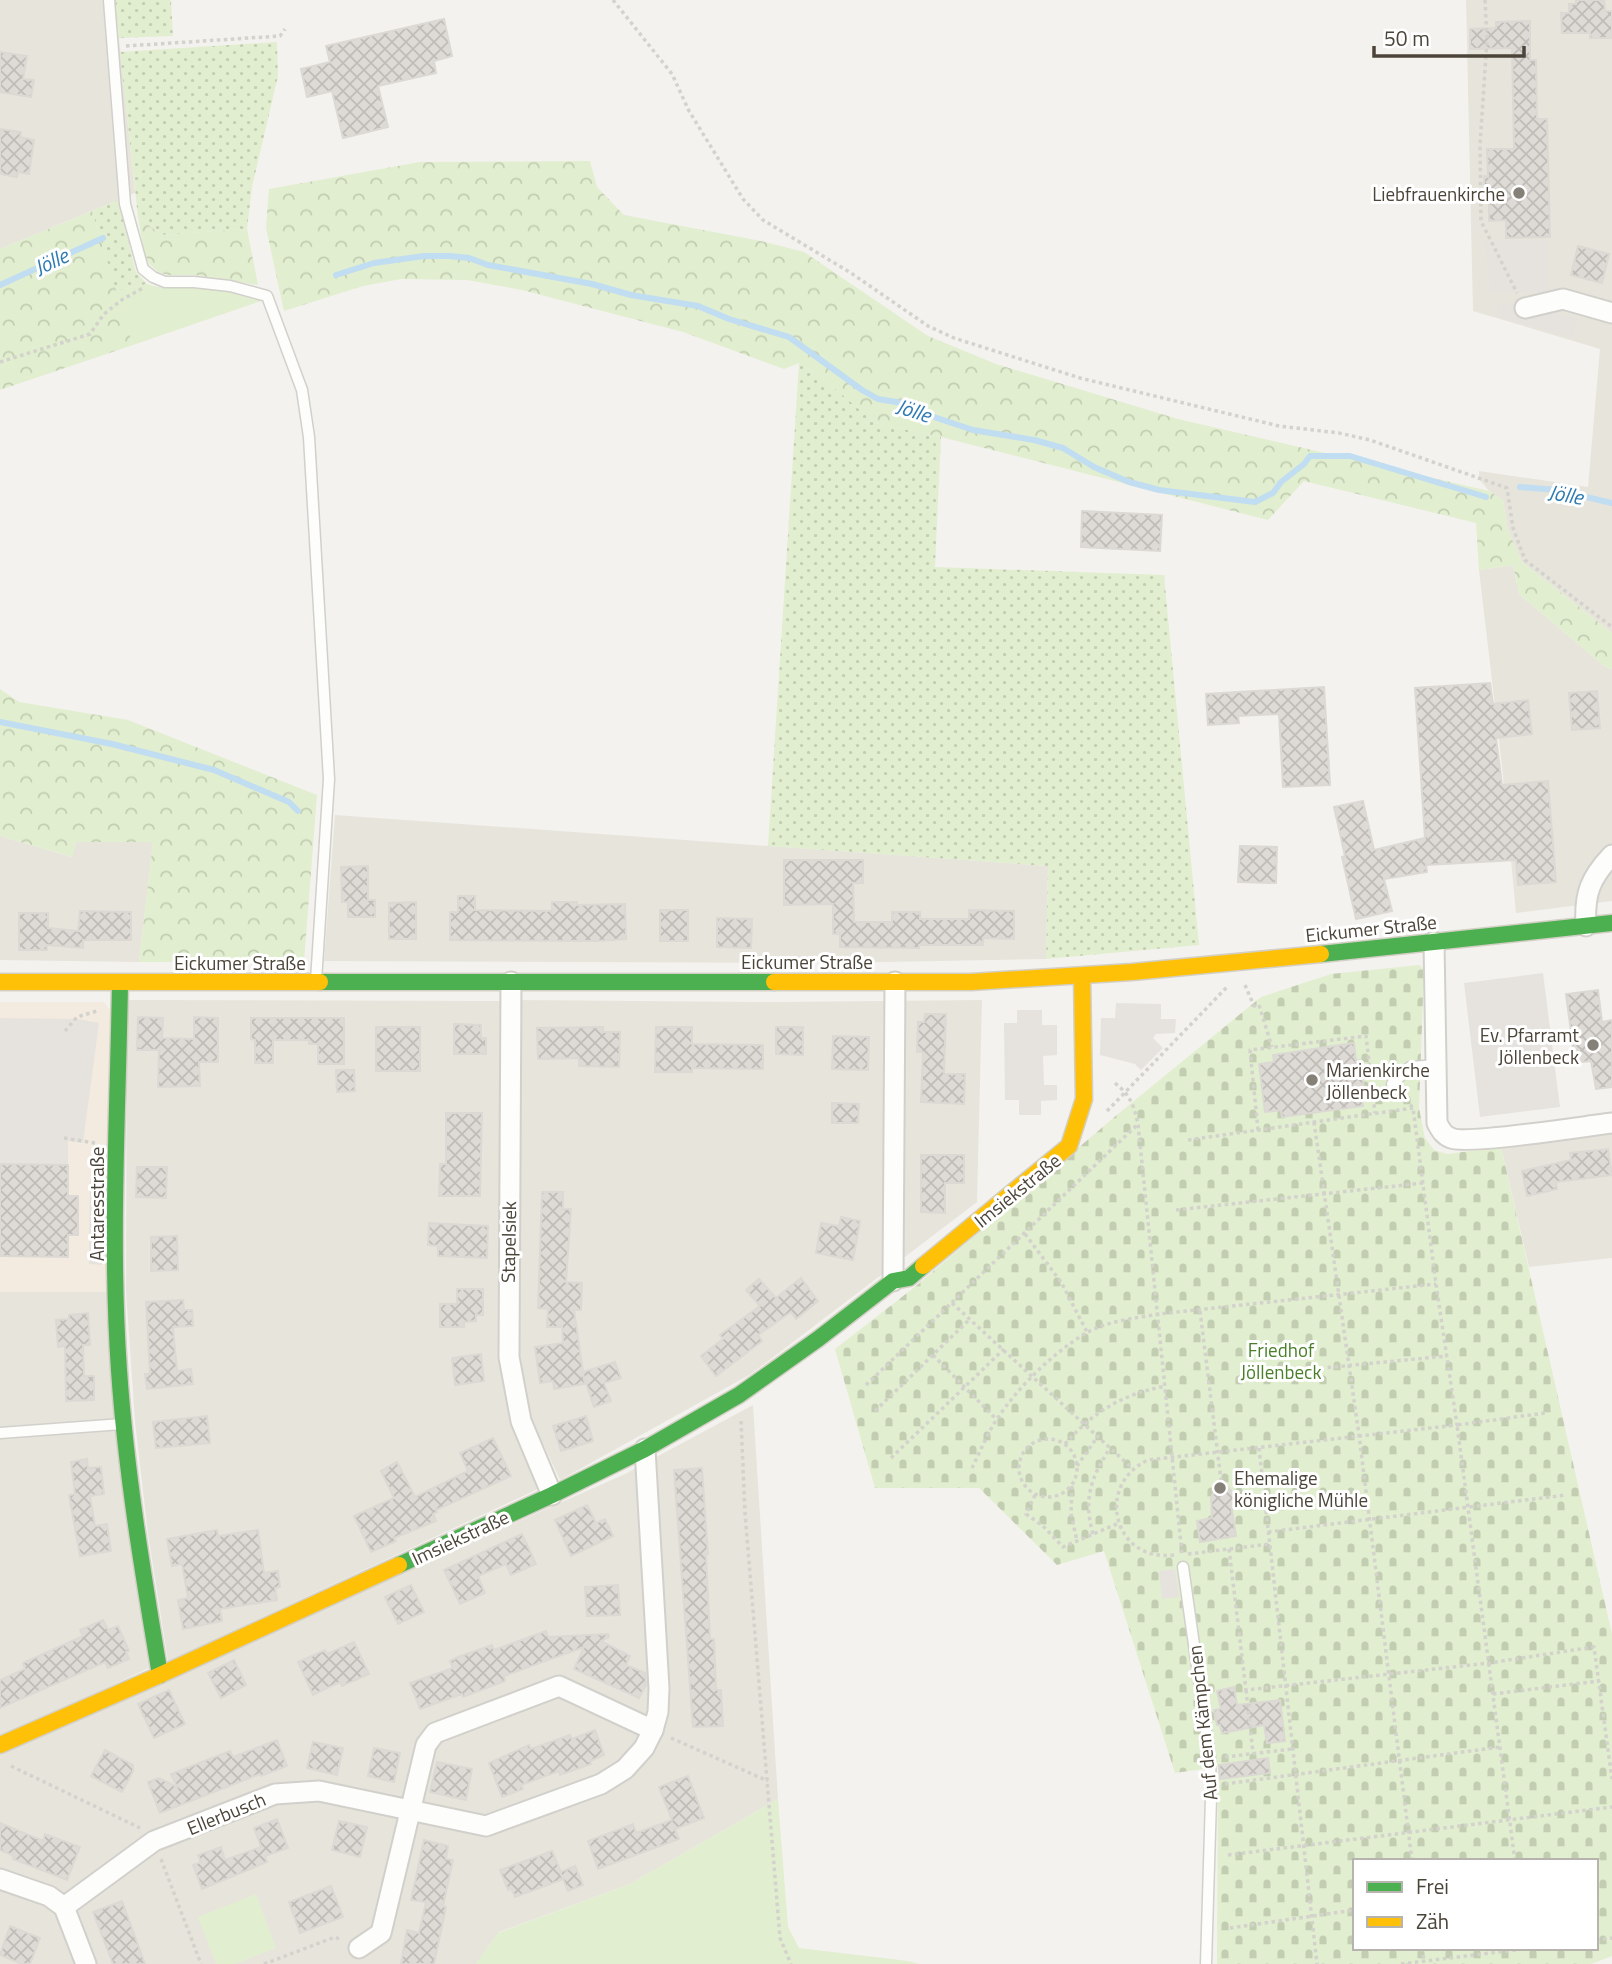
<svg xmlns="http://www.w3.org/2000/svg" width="1612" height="1964" font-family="'Titillium Web',sans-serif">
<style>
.residential{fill:#e7e4dc}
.commercial{fill:#f3ebdf}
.grass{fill:url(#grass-dots)}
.forest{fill:url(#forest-crowns)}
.cemetery{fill:url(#cemetery-stones);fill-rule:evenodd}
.park{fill:#e1eecf}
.parking{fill:#e6e3df}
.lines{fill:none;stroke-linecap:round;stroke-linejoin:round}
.stream{stroke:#c0ddf1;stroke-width:6}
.building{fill:url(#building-cross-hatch);stroke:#dcd9d4;stroke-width:2}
.lane-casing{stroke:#d2d0cb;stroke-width:13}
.street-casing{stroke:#d2d0cb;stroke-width:23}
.fast-casing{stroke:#d3cfc5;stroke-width:19}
.slow-casing{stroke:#d3cfc5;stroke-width:19}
.path{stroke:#d3d2cc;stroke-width:3.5;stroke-dasharray:3.5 3.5;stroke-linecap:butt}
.lane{stroke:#fdfdfc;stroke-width:10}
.street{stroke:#fdfdfc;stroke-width:19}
.fast{stroke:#4caf50;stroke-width:16}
.slow{stroke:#ffc107;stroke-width:16}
.poi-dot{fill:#868178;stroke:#fff;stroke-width:2.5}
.labels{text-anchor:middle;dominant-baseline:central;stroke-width:6;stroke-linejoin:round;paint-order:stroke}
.poi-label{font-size:19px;fill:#4b4439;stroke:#fff;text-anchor:end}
.street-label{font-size:19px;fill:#4b4439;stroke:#fff}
.park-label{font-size:19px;fill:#4a7f2a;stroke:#fff}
.water-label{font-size:21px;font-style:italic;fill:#2e7ab2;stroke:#fff}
</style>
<defs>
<pattern id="grass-dots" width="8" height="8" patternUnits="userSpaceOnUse" patternTransform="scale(1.75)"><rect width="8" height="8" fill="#e1eecf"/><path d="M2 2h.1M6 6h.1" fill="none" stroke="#c3cdb2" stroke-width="1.8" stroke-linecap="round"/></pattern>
<pattern id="forest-crowns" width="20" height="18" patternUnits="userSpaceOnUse" patternTransform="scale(1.75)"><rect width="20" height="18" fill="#e1eecf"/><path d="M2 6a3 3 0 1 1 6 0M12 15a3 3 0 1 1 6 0" fill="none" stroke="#c3cdb2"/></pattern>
<pattern id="cemetery-stones" width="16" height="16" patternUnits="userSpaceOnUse" patternTransform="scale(1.75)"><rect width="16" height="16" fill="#e1eecf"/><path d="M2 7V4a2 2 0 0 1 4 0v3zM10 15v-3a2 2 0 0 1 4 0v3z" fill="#c3cdb2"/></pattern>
<pattern id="building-cross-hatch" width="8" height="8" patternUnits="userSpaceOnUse" patternTransform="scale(1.75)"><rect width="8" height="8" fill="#dedbd6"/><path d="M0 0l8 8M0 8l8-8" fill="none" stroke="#c0bdb8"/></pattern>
</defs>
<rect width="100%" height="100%" fill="#f4f2ee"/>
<g class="residential">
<path d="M0,0h115l20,193 -135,56z"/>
<path d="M1466,0h146v633l-90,-71 -14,-32 -5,-30 -14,-9 -10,-12v-8l109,16 12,-138 -127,-38z"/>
<path d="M1513,565l6,29 85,72 8,3v232l-96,12 -14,-147 -23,-196z"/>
<path d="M335,815l713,51 -2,93 -214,4 -508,-2z"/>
<path d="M0,836l72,21 4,-15h77l-14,120 -139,-2z"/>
<path d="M127,1000l374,1 -2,357 41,130 -372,173 -20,-127 -13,-112 -9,-131z"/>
<path d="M516,1000l260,2 206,-2 -5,202 -226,172 -191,106 -30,-64 -13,-60z"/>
<path d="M1612,1133v125l-83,9 -28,-120z"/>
<path d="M0,1292h107l44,375 -151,71z"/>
<path d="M753,1405l25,394 -148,85 -131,48 -23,32h-476v-212l625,-278z"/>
</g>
<path class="commercial" d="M0,1002h104l7,9 -4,281h-107z"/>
<g class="grass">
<path d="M115,0h56l2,36 -54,2z"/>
<path d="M277,42l1,34 -26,111 -5,42 -86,6 -23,-18 -18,-165z"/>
<path d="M118,200l18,72 11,12 -31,7 -24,-80z"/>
<path d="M799,363l23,14 53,46 66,14 -6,130 229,8 35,370 -153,14 2,-93 -280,-20z"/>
</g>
<g class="forest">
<path d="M590,161l7,26 27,28 137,26 43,11 124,84 68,28 182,55 311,72 14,9 5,30 14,32 90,71v36l-8,-3 -85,-72 -6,-29 -34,5 -3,-47 -172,-42 -36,39 -327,-83 -66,-14 -53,-46 -23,-14 -15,6 -101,-37 -161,-42 -55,-10 -66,-1 -38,7 -79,25 -18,-83 3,-39 151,-27z"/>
<path d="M92,211l41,134 -133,45v-141z"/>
<path d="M138,217l23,18 86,-6 11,56 -63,-10h-27l-10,-3 -9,-8 -5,-12z"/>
<path d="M0,689l19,13 109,18 189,75 -13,167h-165l14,-120h-77l-3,15 -73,-21z"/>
</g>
<path class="cemetery" d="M1419,965l5,4 -5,139 6,30 9,12 13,4 54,-7 111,487v322l-21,8h-374l1,-197 -43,6 -71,-222 -47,14 -78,-77h-104l-40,-139 81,-63 202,-172 143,-117 70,-23zM1355,1861h241v87h-241z"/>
<g class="park">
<path d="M147,284c21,7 29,2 49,3 22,1 44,8 65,14l-128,44 -17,-54z"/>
<path d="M778,1799l10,128 11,21 109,13 11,3h-443l22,-31 132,-49z"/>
<path d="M256,1894l20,54 -41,16h-19l-18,-47z"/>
</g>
<g class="parking">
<path d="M1548,240l1,52h-59l-5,-51z"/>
<path d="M1499,302l79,16 -5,20 -77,-22z"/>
<path d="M1543,973l17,134 -80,10 -16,-134z"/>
<path d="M1116,1003l45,1v15h15l-1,14 -19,1 -3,4 10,10 -22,22 -6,-6 -35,-9 1,-37h14z"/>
<path d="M1017,1010h25v15h15v30l-14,1 1,29h13v15l-16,1v14h-22v-15h-14l-1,-77h13z"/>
<path d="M0,1018l78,1 21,4 -16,120 -15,-2v24l-68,-1z"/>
<path d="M90,1180h13l-1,85 -13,-1z"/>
<path d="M1175,1569l4,28 -17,2 -3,-28z"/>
</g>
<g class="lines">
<g class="stream">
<path d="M336,275l38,-12 50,-7h25l20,2 19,7 104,19 39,11 67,11 31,13 60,18 73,53 16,9 24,4 20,10 51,17 61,10 29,8 31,19 35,15 30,8 96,12 18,-9 8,-11 23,-18 6,-8h40l136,41"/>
<path d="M0,285l103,-47"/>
<path d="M1520,487l37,3 55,13"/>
<path d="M0,722l112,22 102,26 75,32 9,9"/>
</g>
</g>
<g class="building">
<path d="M1576,0h28l1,11h7v27h-22v-5h-28l-1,-20h8v-9h7z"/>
<path d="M444,19l8,37 -18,5 2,12 -58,13 10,41 -45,11 -11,-47 -25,6 -6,-28 29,-7 -4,-16z"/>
<path d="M1530,21v39h6l1,59h10l3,118 -44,1v-18l-17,1v-27h-5v-18l4,1 -1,-28h27l-2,-101 -42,1v-20l26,-1v-6z"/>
<path d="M0,52l27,4 -4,23 11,1 -3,17 -31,-5z"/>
<path d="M0,129l21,3 -1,5 14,3 -5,34 -11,-2 -1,5 -17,-3z"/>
<path d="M1578,246l31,8 -7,29 -31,-8z"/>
<path d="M1082,511l80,4 -2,36 -79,-4z"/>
<path d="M1490,683l3,21 35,-4 4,34 -36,4 6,47 46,-4 8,101 -38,3 -2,-25 -90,5 1,7 -43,7 8,32 -36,8 -14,-62 3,-1 -11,-49 29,-6 11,49 51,-12 -10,-150z"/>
<path d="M1324,687l6,98 -47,2 -4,-73 -41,2 1,7 -31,2 -2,-31z"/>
<path d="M1597,691l3,37 -28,2 -3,-37z"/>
<path d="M1240,846l37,1 -1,36 -38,-1z"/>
<path d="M784,860h79v23h-10l1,39h38v-10h28v7h49v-9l45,1v28l-31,-1v7h-64v3l-79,-1v-13h-7v-30l-49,1z"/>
<path d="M368,866v34h7v17h-27v-15h-6l-1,-35z"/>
<path d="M458,896h17v14l77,1v-9h25v3l48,-1 1,35 -29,2 -147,-1v-28h8z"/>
<path d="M416,902v37h-27v-36z"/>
<rect x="660" y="910" width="28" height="31"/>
<path d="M80,911l51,1v28h-48v8l-36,-3v5h-28v-37h29v15l30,3z"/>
<path d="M717,918l35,1 -1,29 -34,-1z"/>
<path d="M1598,990l4,32 10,-2v67l-16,2 -5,-28 -16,2 -9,-69z"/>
<path d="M925,1014h21l-2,60h21l-1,30 -43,-2 2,-50h-6l1,-30h6z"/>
<path d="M138,1017l25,1 -1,20 32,1v-22l24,1v44h-19l1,24 -42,1 1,-37h-22z"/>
<path d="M251,1018h93v46h-26v-20h-9v-4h-36v23h-18v-23l-4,-1z"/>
<path d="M454,1024l27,1v13h5v16h-32z"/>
<rect x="376" y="1027" width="44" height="44"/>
<path d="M603,1027v5h17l-1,35 -40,-1v-8l-41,1 -1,-31z"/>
<path d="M656,1027h36v17l71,1v24l-71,-1v4h-37z"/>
<path d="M776,1027h27v28l-27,-1z"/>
<path d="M833,1036l36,1 -1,33 -36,-1z"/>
<path d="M1354,1043l2,18 4,-1 4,29h-4l3,17 -81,11 -1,-7 -16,2 -6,-48 15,-2 -1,-7z"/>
<path d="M336,1070h18l1,21 -18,1z"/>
<path d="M832,1103l27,1 -1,19h-26z"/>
<path d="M446,1113h36l-2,83h-41l1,-32h6z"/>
<path d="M1608,1149l4,26 -56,7 1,7 -30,7 -5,-25 49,-11 -1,-7z"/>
<path d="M921,1155h43v28h-19v30l-24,-1z"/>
<path d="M0,1164l68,1v31h10v39h-10v22l-68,-1z"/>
<path d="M137,1167h30l-1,31 -30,-1z"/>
<path d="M542,1192h21v17h8l-5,73 16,1 -1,27h-7l9,62 32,-10 6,16 -17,5 7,18 -17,6 -11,-33 2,10 -31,5 -1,-8 -13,2 -5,-36 28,-4 -1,-16h-15l1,-18 -10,-1z"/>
<path d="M841,1217l19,4 -7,39 -37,-7 5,-30 18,3z"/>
<path d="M429,1223l59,3 -1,32 -49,-2v-10l-10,-1z"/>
<path d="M177,1236l1,34 -27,1v-34z"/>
<path d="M801,1278l17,23 -22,18 -5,-7 -33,23 4,6 -46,35 -15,-20 22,-17 -3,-4 40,-29 -14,-16 13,-11 17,19z"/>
<path d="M457,1289h26v26h-7v6l-12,1v5h-24v-23h17z"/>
<path d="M183,1300l1,10h8l1,16 -20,1 4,44 14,-2 2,15 -46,5 -2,-15h5l-4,-72z"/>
<path d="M88,1313l2,32h-7l1,31h10v24l-28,1 -1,-55 -7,1 -2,-27 13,-1v-4z"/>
<path d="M481,1354l3,27 -29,4 -3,-27z"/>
<path d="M207,1416l3,27 -54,5 -3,-26z"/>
<path d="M586,1416l7,25 -32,10 -8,-25z"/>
<path d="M493,1438l18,38 -75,34 1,2 -4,2 3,7 -42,17 2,3 -25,11 -17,-36 40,-18 -13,-27 16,-9 18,35 53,-26 -8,-18z"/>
<path d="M87,1459l1,9 13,-1 3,27 -14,2 5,30 12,-2 4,27 -31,5 -11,-61 6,-1 -4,-32z"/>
<path d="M702,1468l6,86h-2l4,85h4l2,51h5l2,36 -30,1 -19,-257z"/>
<path d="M1228,1487l8,11 -4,13 4,25 -36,6 -3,-21 15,-3 -1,-21 3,-5 3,-4z"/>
<path d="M587,1505l9,18 9,-4 8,17 -42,20 -16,-36z"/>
<path d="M217,1530l1,6 40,-6 6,43 14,-2 2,16 -5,1 2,12 -57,9 2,12 -39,8 -5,-29 10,-2 -6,-34 -10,2 -5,-27z"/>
<path d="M522,1534l14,30 -25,11 -5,-11 -28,12 7,17 -25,11 -16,-34z"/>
<path d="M411,1585l13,27 -26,12 -13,-27z"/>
<path d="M618,1585l2,30 -33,1 -2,-29z"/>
<path d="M103,1620l5,10 10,-4 11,25 -3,1 3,7 -21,9 -3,-6 -105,46v-28l25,-11 -2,-6 60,-27 -3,-6z"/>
<path d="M546,1631l2,6 60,-3 1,3 -8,4 29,15 -4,9 19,8 1,12 -7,13 -65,-29 10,-22 -80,29 1,5 -42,16 -1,-3 -42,15 -10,-26 43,-15 -3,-7 8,-4 34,-12 2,5z"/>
<path d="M354,1642l15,32 -27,12 -2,-4 -27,13 -15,-33 27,-12 2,4z"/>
<path d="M234,1660l12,25 -25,13 -13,-25z"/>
<path d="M1234,1687l3,18 43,-5 5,41 -18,2 -3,-18 -42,8 -2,-8h-3l-3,-15 7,-1 -4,-18z"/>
<path d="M169,1690l16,34 -31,14 -16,-34z"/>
<path d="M595,1730l9,25 -14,6 1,3 -31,11 -1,-4 -38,14 2,4 -21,8 -13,-34 40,-18 2,4 39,-14 2,4z"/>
<path d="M277,1740l10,26 -26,10 -1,-2 -100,39 -12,-31 11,-4 18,9 -6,-13 59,-23 3,6z"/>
<path d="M313,1742l30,6 -6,27 -30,-7z"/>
<path d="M374,1748l26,5 -6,29 -26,-6z"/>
<path d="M105,1750l28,15v6l-11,21 -31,-16z"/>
<path d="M1268,1758l2,15 -50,6 -1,-14z"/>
<path d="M437,1762l35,7 -6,31 -36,-8z"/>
<path d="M688,1776l16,42 -29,11 -1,-2 5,12 -81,30 -10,-28 45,-17 3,9 36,-13 -13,-33z"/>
<path d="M277,1819l11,29 -23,8 2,6 -65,27 -9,-24 8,-3 -3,-7 23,-8 4,13 36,-13 -7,-19z"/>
<path d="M339,1821l28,6 -7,30 -28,-7z"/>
<path d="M0,1823l43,18 2,-7 35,13 -13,33 -54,-21 1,-3 -14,-6z"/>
<path d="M424,1840l24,6 -2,13 7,1 -10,46 3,1 -12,57h-33l6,-34 12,3 7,-31 -15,-2z"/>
<path d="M552,1851l12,28 -49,18 -4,-9 -3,2 -8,-20z"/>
<path d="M575,1866l8,19 -15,6 -8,-19z"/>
<path d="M331,1886l12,31 -43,16 -11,-31z"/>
<path d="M122,1901l23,63h-32l-20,-52z"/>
<path d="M10,1926l30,12 -10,26h-8l-22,-9z"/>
</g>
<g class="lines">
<defs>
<g id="lane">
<path d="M109,0l16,204 18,65 10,8 12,5h29l36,4 37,10 35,94 7,47 20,342 -13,202"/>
<path d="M1392,1084l18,-17 27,-2"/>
<path d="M0,1433l122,-9"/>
<path d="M1183,1567l27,191 1,40 -5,166"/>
</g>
<g id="street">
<path d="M1525,308l38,-9 49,14"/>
<path d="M1586,926c-2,-32 4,-48 26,-71"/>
<path d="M1434,942l3,181c4,7 6,12 14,15 16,7 135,-12 161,-15"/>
<path d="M511,982l-2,375 12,64 31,74"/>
<path d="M893,1281l2,-299"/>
<path d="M0,1879l49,17 15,11 22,57"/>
<path d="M64,1907l90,-66 121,-47 44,-3 167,35 115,-42 24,-15 19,-21 9,-18 5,-18 1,-24 -14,-239"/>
<path d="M359,1948l22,-15 45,-188 9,-12 124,-47 94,44"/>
</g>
<g id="fast">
<path d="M1321,954l291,-31"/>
<path d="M320,982h454"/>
<path d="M120,983c-2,129 -10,258 -1,387 7,103 24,204 41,305"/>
<path d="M399,1565l153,-70 93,-46 94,-54 79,-56 75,-58 16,-3 14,-12"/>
</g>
<g id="slow">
<path d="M0,982h320"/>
<path d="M774,982h197l161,-10 189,-18"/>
<path d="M923,1266l146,-120 15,-47 -2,-122"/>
<path d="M0,1745l160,-70 239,-110"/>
</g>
</defs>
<use href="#lane" class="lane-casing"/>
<use href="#street" class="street-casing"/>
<use href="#fast" class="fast-casing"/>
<use href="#slow" class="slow-casing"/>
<g class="path">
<path d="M613,0l59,74 17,37 54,88 20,21 88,53 77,53 26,12 126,40 199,48 60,7 31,7 137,48 6,40 12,32 87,67"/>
<path d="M1485,0l2,40 -7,105 1,76 36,72"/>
<path d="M126,46l154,-10 5,-7"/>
<path d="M0,362l90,-28 14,-20 19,-15 22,-12"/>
<path d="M1245,985l9,21 5,-1 13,42"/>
<path d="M65,1031l12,-14 20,-6"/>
<path d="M1115,1083c15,12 19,22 23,41l44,430"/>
<path d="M1107,1111l121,-125"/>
<path d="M1314,1122l45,313 53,426"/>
<path d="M1258,1130l-8,-80 116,-14 9,77"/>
<path d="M64,1138l31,5"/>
<path d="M1188,1140l225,-32"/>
<path d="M1176,1210l247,-27"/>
<path d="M1025,1234l36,48 26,50"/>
<path d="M952,1303l181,166"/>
<path d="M1200,1311l22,177"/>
<path d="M933,1355l64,65"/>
<path d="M1251,1375l196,-19"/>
<path d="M866,1385l272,-261"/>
<path d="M875,1411l95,-92"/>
<path d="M741,1421l4,92 35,425 11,26"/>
<circle cx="1048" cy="1468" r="29"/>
<path d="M1065,1444c29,-33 58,-50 101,-58"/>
<path d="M1259,1448l58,516"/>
<path d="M891,1458l113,-109"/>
<path d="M1077,1466l21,-30"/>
<path d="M972,1468c8,-16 15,-34 25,-49 21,-32 56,-66 89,-86 21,-12 50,-15 73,-19l277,-30"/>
<path d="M1072,1486l-1,28 6,27"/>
<path d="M1035,1495l-9,19 17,12 20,21 56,-24"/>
<path d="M1268,1532l298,-37"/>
<path d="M1093,1534c-10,-36 -2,-56 17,-86"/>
<path d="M1229,1549l17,141 243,-27 105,-16 18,132"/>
<path d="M1188,1554l82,-10"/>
<path d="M1174,1555c-60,8 -80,-70 -26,-95l309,-35 -21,-141 -23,-176 -13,-15"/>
<path d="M1246,1690l7,63"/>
<path d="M1493,1694l106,-13"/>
<path d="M671,1738l97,43"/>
<path d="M1225,1757l67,-8"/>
<path d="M11,1766l129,62"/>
<path d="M1225,1784l275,-37"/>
<path d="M1228,1855l384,-48"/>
<path d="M161,1859l40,105"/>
<path d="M1515,1861l-58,-436 88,-12"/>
<path d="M1230,1928l125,-18"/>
<path d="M1596,1940l16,-2"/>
<path d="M1422,1948l2,12"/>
<path d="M264,1964l71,-27 6,3"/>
<path d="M1401,1964l130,-16"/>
</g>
<use href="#lane" class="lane"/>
<use href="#street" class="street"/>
<use href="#fast" class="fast"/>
<use href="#slow" class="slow"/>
</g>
<g class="poi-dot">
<circle cx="1519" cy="193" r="7"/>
<circle cx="1593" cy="1045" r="7"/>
<circle cx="1312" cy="1080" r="7"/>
<circle cx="1220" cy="1488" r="7"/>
</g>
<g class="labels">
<g class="poi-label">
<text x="1505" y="193">Liebfrauenkirche</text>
<text x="1579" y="1034">Ev. Pfarramt<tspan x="1579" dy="22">Jöllenbeck</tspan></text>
<text x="1326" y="1069" text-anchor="start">Marienkirche<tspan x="1326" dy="22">Jöllenbeck</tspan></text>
<text x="1234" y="1477" text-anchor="start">Ehemalige<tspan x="1234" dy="22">königliche Mühle</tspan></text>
</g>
<g class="street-label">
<text transform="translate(1371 928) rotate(-6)">Eickumer Straße</text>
<text x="807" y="961">Eickumer Straße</text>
<text x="240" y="962">Eickumer Straße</text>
<text transform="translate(1017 1190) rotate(-39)">Imsiekstraße</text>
<text transform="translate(96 1204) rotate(-90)">Antaresstraße</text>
<text transform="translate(508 1242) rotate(-89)">Stapelsiek</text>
<text transform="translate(460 1537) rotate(-25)">Imsiekstraße</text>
<text transform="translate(1202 1723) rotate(-96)">Auf dem Kämpchen</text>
<text transform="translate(226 1813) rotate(-22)">Ellerbusch</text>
</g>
<g class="park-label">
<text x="1281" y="1349">Friedhof<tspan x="1281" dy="22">Jöllenbeck</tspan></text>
</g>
<g class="water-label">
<text transform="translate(51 261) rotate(-25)">Jölle</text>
<text transform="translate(914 410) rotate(18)">Jölle</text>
<text transform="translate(1566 494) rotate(10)">Jölle</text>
</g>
</g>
<rect x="1353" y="1859" width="245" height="91" fill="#ffffff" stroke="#b7b4b0" stroke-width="2"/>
<rect x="1367" y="1882" width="35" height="10" fill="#4caf50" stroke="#b7b4b0" stroke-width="2"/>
<text x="1416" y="1894" font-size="21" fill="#4b4439">Frei</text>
<rect x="1367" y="1917" width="35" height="10" fill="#ffc107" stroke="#b7b4b0" stroke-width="2"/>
<text x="1416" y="1929" font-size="21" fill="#4b4439">Zäh</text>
<path d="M1374 46v10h150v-10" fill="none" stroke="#4b4439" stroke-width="3.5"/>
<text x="1384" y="46" font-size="21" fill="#4b4439" stroke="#ffffff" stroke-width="5" paint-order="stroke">50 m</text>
</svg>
